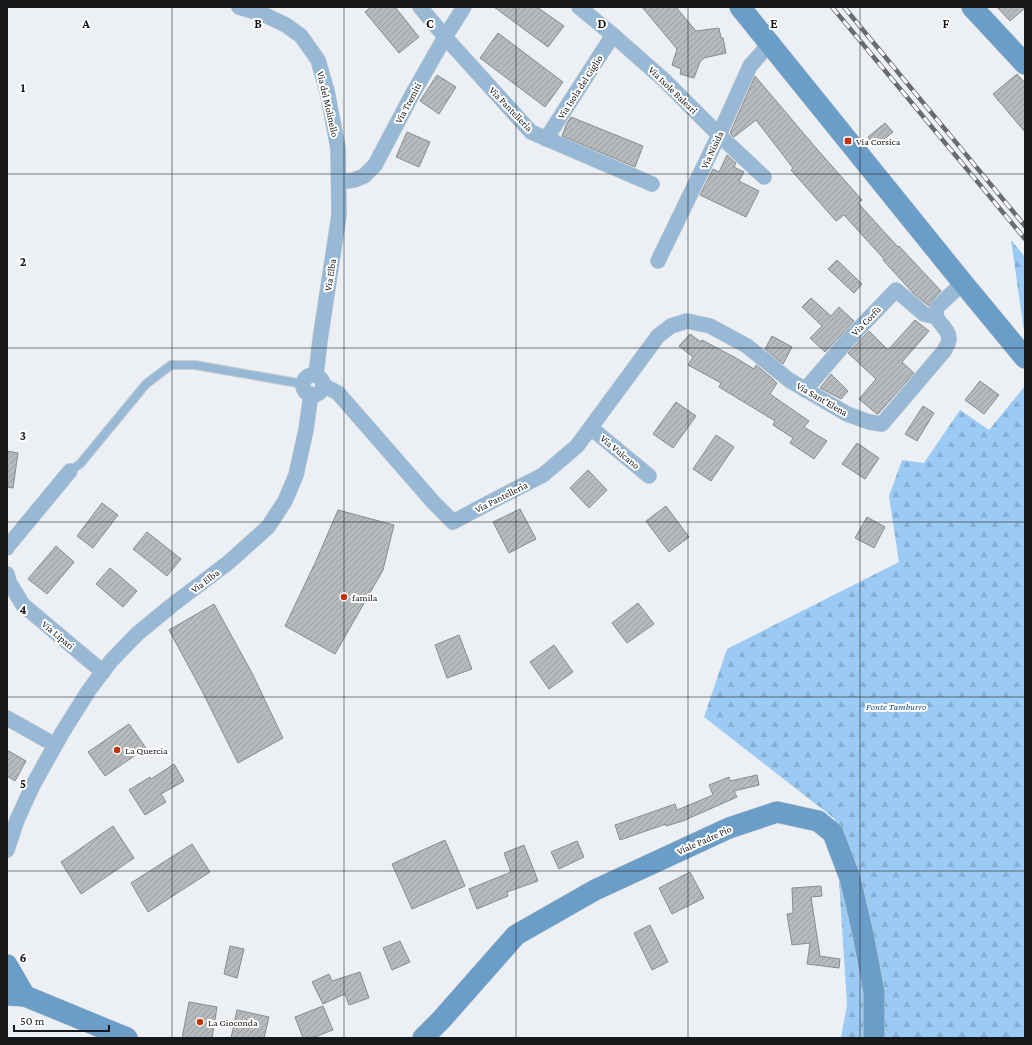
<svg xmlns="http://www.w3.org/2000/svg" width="1032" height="1045" font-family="'Crimson Pro',serif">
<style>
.forest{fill:url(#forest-firs)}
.building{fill:url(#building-hatch);stroke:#888c8f}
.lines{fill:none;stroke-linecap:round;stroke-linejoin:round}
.lane-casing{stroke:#cacdd1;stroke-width:10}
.street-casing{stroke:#cacdd1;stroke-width:16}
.secondary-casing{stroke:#cacdd1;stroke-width:22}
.lane{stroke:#98b9d6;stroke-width:8}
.street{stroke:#98b9d6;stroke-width:15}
.secondary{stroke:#6a9dc8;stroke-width:21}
.rail-casing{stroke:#696b6d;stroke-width:4.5}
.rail{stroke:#fff;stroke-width:3;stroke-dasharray:9;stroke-linecap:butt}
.grid{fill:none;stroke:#171819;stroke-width:1;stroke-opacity:0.55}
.poi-dot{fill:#be350a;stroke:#fff;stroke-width:1.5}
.labels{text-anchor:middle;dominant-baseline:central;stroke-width:4;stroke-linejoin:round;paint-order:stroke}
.street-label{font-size:10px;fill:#171819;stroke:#fff}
.poi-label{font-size:10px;fill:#171819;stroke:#fff;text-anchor:start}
.park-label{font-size:10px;font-style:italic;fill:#1a537e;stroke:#fff}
.grid-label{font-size:13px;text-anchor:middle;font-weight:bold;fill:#171819;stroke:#fff;stroke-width:4;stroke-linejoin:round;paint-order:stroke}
</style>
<defs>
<pattern id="forest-firs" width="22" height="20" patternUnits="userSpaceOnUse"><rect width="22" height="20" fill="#9bcbf4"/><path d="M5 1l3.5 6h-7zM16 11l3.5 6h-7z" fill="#85aed1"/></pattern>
<pattern id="building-hatch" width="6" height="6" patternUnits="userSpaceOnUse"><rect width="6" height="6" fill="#b6babd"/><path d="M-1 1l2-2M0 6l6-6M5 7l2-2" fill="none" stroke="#9c9fa2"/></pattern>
</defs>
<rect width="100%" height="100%" fill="#ecf0f4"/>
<g class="forest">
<path d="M1011,240l14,17v81z"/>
<path d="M1025,386v652h-184l6,-33 -12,-186 -131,-102 23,-68 172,-87 -10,-66 13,-36 22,3 36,-53 29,20z"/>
</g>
<g class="building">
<path d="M371,7h24l24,30 -20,16 -34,-41z"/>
<path d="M494,7h43l27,19 -16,21z"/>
<path d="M642,7h34l20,24 23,-3 2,10h2l3,15 -22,5 -4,4 -6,16 -14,-4 1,-5 -9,-4 5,-16z"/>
<path d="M997,7h28v1l-15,13z"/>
<path d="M498,33l65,49 -18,25 -65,-49z"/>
<path d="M1017,74l8,9v49l-32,-38z"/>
<path d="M437,75l19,12 -17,27 -19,-13z"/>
<path d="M755,76l61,72 46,52 -4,3 40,44 1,-1 42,45 -9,9 -3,6 -15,-12 -31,-34 1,-1 -40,-44 -8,6 -45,-51 2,-2 -37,-48 -22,17 -4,-4z"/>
<path d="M571,117l72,29 -8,21 -73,-31 5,-13z"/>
<path d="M885,123l8,9 -18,14 -7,-9z"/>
<path d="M407,132l23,10 -11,25 -23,-10z"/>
<path d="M727,155l9,8 -2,4 10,5 -5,9 20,10 -13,26 -46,-22 13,-26 6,3z"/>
<path d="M837,260l25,24 -8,9 -26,-24z"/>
<path d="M811,298l20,18 8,-9 15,14 -29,31 -15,-14 12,-12 -20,-19z"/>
<path d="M915,320l14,11 -27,31 12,11 -36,41h-1l-18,-15 17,-20 -28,-26 21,-22 19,19z"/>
<path d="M690,334l11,8 1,-2 34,18 18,11 2,-4 18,15v1l3,2 -7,11 39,27 -5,6 23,14 -13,18 -24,-16 3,-5 -20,-13 2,-4 -56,-34 2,-4 -33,-18 5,-8 -14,-11z"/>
<path d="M772,336l20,11 -9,17 -18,-15z"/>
<path d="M831,374l17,17 -7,8 -21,-11z"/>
<path d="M980,381l19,14 -15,19 -19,-14z"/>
<path d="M676,402l20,14 -23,32 -20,-14z"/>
<path d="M923,406l11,7 -17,28 -12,-7z"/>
<path d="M716,435l18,12 -23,34 -18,-12z"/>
<path d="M857,443l22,15 -14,21 -23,-15z"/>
<path d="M7,451l11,2 -5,35 -6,-1z"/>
<path d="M588,470l19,20 -18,18 -19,-20z"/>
<path d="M102,503l16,12 -25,33 -16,-12z"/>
<path d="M666,506l23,31 -20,15 -23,-31z"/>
<path d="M520,509l16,30 -27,14 -16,-31z"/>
<path d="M338,510l56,15 -11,45 -48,84 -50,-28 31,-65z"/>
<path d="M867,517l18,10 -11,21 -19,-10z"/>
<path d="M147,532l34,27 -14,17 -34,-27z"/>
<path d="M56,546l18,16 -27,32 -19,-15z"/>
<path d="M110,568l27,23 -14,16 -27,-23z"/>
<path d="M638,603l16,21 -27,19 -15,-20z"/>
<path d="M214,604l38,69 31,65 -45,25 -37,-74 -32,-59z"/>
<path d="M459,635l13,34 -25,9 -12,-33z"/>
<path d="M554,645l19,27 -24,17 -19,-27z"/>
<path d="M129,724l17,24 -41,28 -17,-24z"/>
<path d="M7,750l19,11 -11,20 -8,-5z"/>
<path d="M174,764l10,17 -23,13 5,8 -21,13 -16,-25 21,-13 1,2z"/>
<path d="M757,775l2,10 -25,6 3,6 -54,24 -17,5v-2l-46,16 -5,-15 60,-21 2,6 36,-15 -4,-10 20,-8 1,4z"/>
<path d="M113,826l21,32 -53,36 -20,-32z"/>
<path d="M445,840l20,46 -53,23 -20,-45z"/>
<path d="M577,841l7,16 -25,12 -8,-17z"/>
<path d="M192,844l18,28 -62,40 -17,-29z"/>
<path d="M524,845l14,36 -31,11 1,4 -31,13 -8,-20 42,-17 -7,-19z"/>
<path d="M690,872l14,26 -32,16 -13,-26z"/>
<path d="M821,886l1,10 -11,1 9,59 20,3 -1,9 -32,-4 3,-21 -18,2 -5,-31 6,-1 -1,-25z"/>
<path d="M650,925l18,37 -16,8 -18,-37z"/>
<path d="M400,941l10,21 -18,8 -9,-22z"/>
<path d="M230,946l14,3 -7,29 -13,-4z"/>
<path d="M360,972l9,26 -20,7 -4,-11 -22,10 -11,-22 17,-8 3,7z"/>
<path d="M189,1002l28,5 -5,31h-30z"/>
<path d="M323,1006l10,24 -21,8h-9l-8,-21z"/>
<path d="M237,1010l32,7 -5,21h-33z"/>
</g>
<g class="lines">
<defs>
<path id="lane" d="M70,471l10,-7 66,-80 25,-19h24l108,19"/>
<g id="street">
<path d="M239,7l26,8 21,10 15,11 17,24 9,31 11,57 1,67 -19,125 -4,35"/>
<path d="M420,7l25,30 86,95 121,52"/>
<path d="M579,7l34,28 51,45 55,55 45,42"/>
<path d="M546,139l67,-104"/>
<path d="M339,182l15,-2 10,-4 11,-11 37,-70 33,-58 19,-30"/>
<path d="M658,261l61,-126 31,-69 20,-23"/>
<circle cx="313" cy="385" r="10"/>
<path d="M323,385l15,8 96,110 19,19 47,-25 43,-22 34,-29 81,-110 13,-10 16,-5 23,5 37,20 42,34 58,34 22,8 13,2 62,-73c2,-4 5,-8 5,-12 0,-14 -19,-17 -11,-33l25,-23"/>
<path d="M805,390l42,-49 49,-51 28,24 12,3"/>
<path d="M591,428l58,48"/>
<path d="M7,548l1,-2 62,-75"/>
<path d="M7,574l2,8 14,23 80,67"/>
<path d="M7,718l48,27"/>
<path d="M7,850l10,-30 16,-35 29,-52 27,-43 22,-29 26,-27 34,-28 58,-44 39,-35 17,-26 11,-26 10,-45 5,-36"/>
</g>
<g id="secondary">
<path d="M740,7l223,276 62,75"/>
<path d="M972,7l53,57"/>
<path d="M7,965l18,31"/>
<path d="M7,995l18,1 102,42"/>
<path d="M423,1038l18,-18 75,-85 79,-45 134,-62 48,-16 41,9 15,12 17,45 13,56 11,58v46"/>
</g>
</defs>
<use href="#lane" class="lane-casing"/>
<use href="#street" class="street-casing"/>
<use href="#secondary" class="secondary-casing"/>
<use href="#lane" class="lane"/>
<use href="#street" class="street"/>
<use href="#secondary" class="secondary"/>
<defs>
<g id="rail">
<path d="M832,7l193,232"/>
<path d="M844,7l181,219"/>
</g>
</defs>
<use href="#rail" class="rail-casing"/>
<use href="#rail" class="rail"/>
</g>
<path class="grid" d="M172,7v1031M344,7v1031M516,7v1031M688,7v1031M860,7v1031M7,174h1018M7,348h1018M7,522h1018M7,697h1018M7,871h1018"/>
<g class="poi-dot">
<rect x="844" y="137" width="8" height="8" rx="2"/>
<circle cx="344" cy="597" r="4"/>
<circle cx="117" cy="750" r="4"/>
<circle cx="200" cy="1022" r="4"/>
</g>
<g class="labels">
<g class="street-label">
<text transform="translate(580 87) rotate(-57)">Via Isola del Giglio</text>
<text transform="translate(673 90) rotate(44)">Via Isole Baleari</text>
<text transform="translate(408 103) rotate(-62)">Via Tremiti</text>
<text transform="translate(328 104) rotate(77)">Via del Molinello</text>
<text transform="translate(511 109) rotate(46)">Via Pantelleria</text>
<text transform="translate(712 150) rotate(-65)">Via Nisida</text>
<text transform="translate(330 275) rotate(-81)">Via Elba</text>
<text transform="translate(866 321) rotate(-46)">Via Corfù</text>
<text transform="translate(822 399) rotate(30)">Via Sant'Elena</text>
<text transform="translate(620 452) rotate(39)">Via Vulcano</text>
<text transform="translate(501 497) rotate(-27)">Via Pantelleria</text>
<text transform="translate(205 581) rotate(-37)">Via Elba</text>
<text transform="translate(58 635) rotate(40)">Via Lipari</text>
<text transform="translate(704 840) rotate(-24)">Viale Padre Pio</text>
</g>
<g class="poi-label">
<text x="856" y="141">Via Corsica</text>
<text x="352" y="597">famila</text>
<text x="125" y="750">La Quercia</text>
<text x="208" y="1022">La Gioconda</text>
</g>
<g class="park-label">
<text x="896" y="706">Ponte Tamburro</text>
</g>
</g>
<g class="grid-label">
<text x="86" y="28">A</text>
<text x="258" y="28">B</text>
<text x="430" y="28">C</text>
<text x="602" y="28">D</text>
<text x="774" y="28">E</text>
<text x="946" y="28">F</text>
<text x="23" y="92">1</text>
<text x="23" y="266">2</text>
<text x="23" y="440">3</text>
<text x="23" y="614">4</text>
<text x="23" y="788">5</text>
<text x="23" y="962">6</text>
</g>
<rect width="1032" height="1045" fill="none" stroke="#171819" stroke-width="16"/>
<path d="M14 1025v6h95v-6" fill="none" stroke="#171819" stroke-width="2"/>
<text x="20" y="1025" font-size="12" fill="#171819" stroke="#ffffff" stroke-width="3" paint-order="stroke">50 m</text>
</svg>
